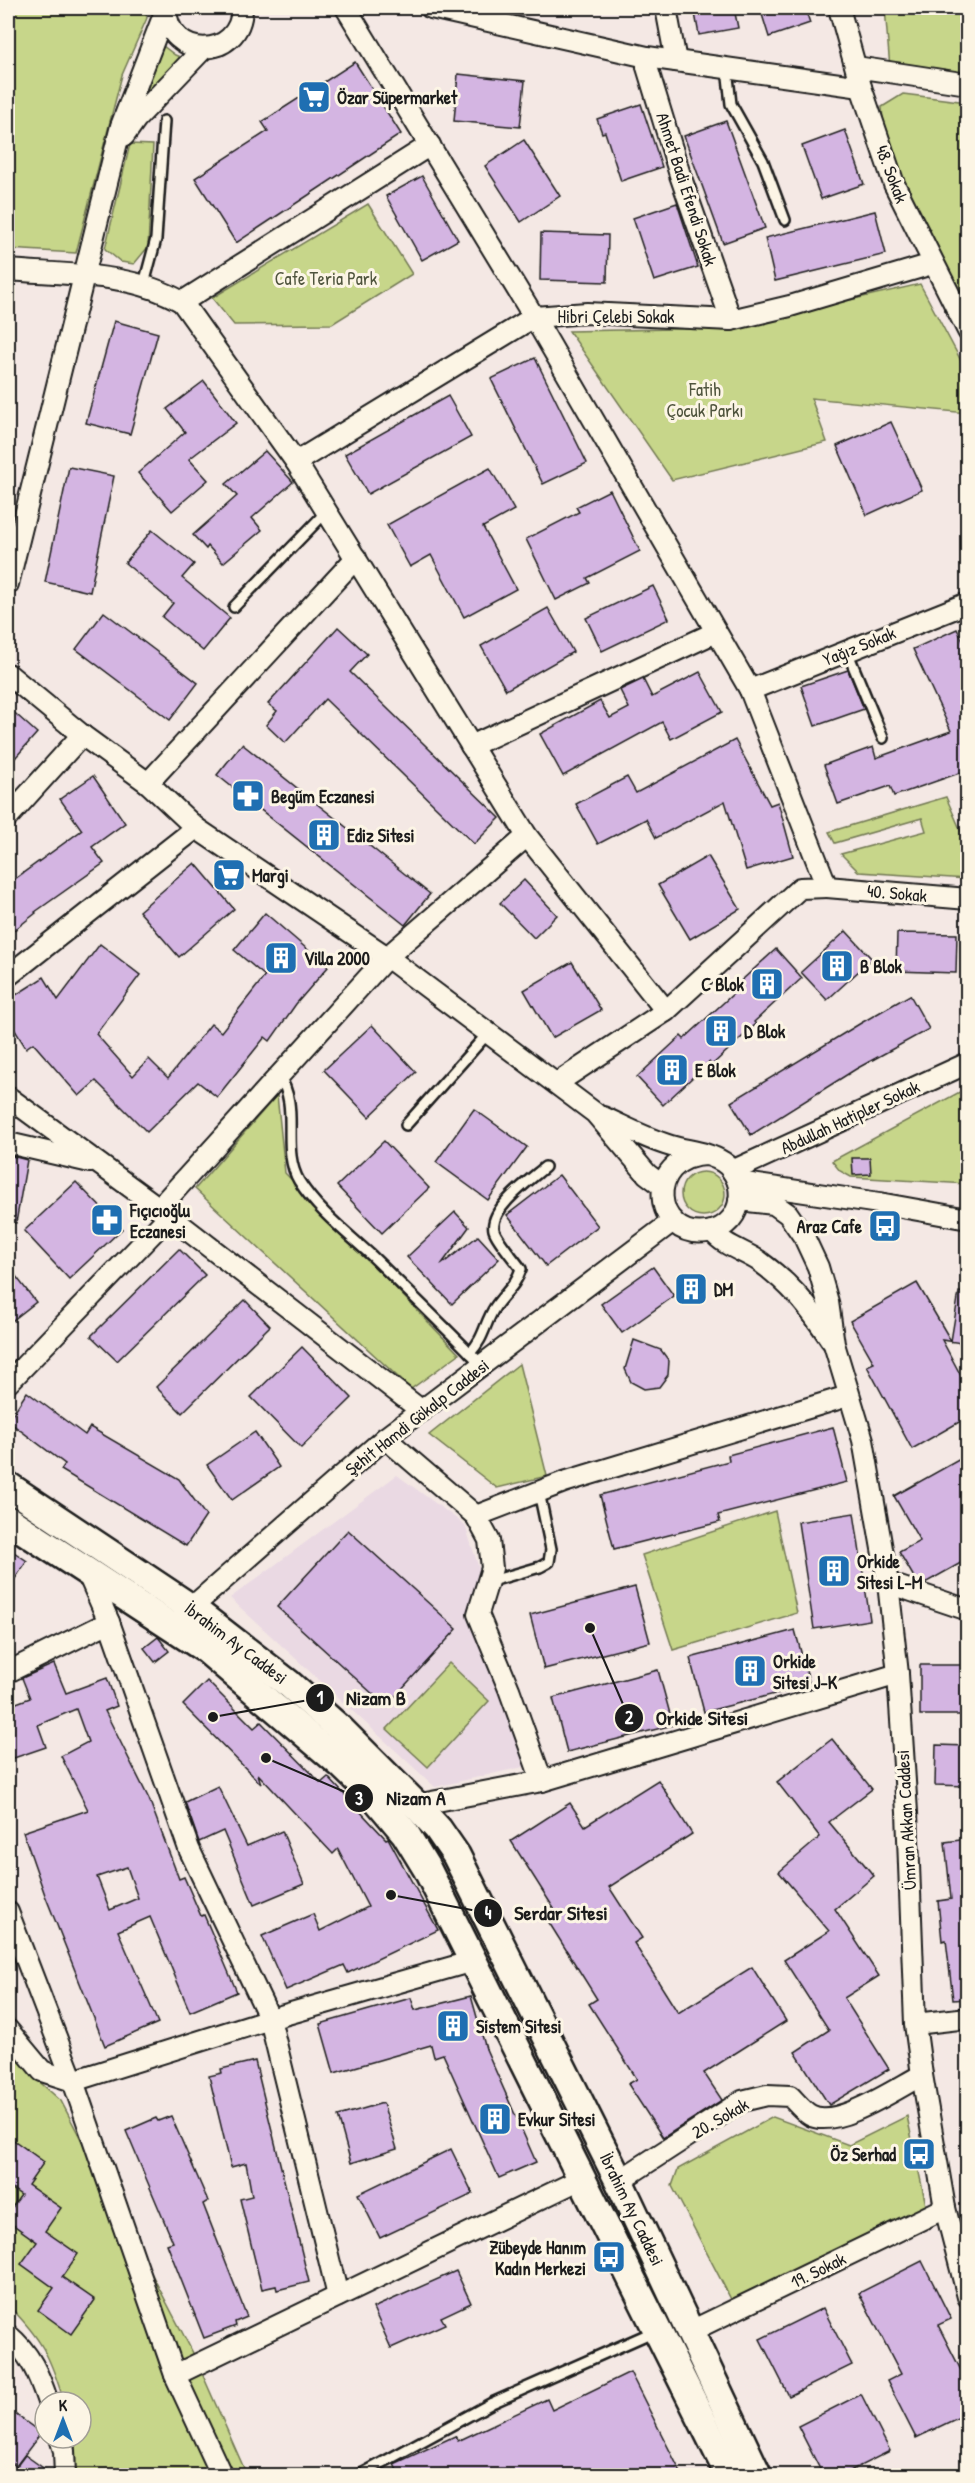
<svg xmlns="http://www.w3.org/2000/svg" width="975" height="2483" font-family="'Patrick Hand',sans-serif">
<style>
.built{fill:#ead9e3}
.green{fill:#c7d68a;stroke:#727953;stroke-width:1.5}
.building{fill:#d4b5e2;stroke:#1c1c1c;stroke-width:1.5;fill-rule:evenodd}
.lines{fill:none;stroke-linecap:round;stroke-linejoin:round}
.service-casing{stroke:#1c1c1c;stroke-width:14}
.minor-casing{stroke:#1c1c1c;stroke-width:24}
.secondary-casing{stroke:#1c1c1c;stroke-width:32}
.service{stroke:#fcf5e5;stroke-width:9}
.minor{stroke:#fcf5e5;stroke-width:20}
.secondary{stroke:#fcf5e5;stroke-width:27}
.labels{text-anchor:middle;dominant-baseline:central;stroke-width:6;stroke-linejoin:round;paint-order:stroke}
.poi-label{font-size:18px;font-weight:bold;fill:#1c1c1c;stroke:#fcf5e5;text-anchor:start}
.street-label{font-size:18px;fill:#1c1c1c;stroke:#fcf5e5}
.park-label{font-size:18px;fill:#4f543d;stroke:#fcf5e5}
.leader{fill:none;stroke:#1c1c1c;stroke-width:2}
.callout-dot{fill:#1c1c1c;stroke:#fcf5e5;stroke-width:2}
.mark-label{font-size:18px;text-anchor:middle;font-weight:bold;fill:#fff}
.callout-label{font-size:20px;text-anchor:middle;font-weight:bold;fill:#1c1c1c;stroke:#fcf5e5;stroke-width:6;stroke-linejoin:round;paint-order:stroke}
</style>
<rect width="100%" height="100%" fill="#f4e8e4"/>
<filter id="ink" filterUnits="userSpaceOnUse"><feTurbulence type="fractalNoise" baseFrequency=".0167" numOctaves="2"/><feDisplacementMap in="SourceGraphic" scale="12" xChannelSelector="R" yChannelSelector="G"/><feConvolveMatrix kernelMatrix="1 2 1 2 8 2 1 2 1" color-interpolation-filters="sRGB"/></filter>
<g filter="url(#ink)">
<path class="built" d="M397,1475l68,50 17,53 -14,30 59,158 -92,21 -205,-189z"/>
<g class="green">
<path d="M8,8h137l2,10 -25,57 -46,178 -68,-4z"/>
<path d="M885,8h82v70l-77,-10z"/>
<path d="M163,46l12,9 10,4 -55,54z"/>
<path d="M903,94l64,8v216l-59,-116 -25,-81 -1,-14z"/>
<path d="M130,144l23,1 -5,102 -14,17 -13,-2 -16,-13z"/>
<path d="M368,204l44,70 -80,50 -98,1 -22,-27z"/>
<path d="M920,284l47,88v41l-156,-15 16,44 -155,38 -103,-149 159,-3z"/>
<path d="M946,797l21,48v34l-108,-7 -18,-18 85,-23 -4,-13 -87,25 -6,-11z"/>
<path d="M967,1088v96l-116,-7 -11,-6 -8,-10z"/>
<path d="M277,1095l8,78 174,181 -48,35 -216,-200z"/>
<circle cx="703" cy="1194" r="22"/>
<path d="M519,1364l28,112 -50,12 -68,-53z"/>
<path d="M775,1511l22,102 -124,37 -31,-95z"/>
<path d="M449,1663l40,38 -61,66 -41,-38z"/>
<path d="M8,2045l25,31 28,25 132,252 54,122h-171l-1,-37h6v-36h-17c-14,-46 -22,-63 -56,-97z"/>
<path d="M907,2116l20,94 -193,95 -62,-119 6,-17 95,-52 76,28z"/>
</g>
<g class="building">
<path d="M694,8h40l4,20 -39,7z"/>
<path d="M760,8h45l5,15 -41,14z"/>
<path d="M355,62l46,72 -165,109 -41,-65 73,-47 -6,-9z"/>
<path d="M458,74l67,7 -5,46 -66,-6z"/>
<path d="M641,104l21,63 -41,14 -16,-49 -3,1 -5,-14z"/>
<path d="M726,121l39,107 -42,15 -39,-107z"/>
<path d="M845,130l19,54 -43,15 -19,-53z"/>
<path d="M524,140l36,56 -39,26 -36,-56z"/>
<path d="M422,176l36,64 -36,20 -36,-64z"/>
<path d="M677,203l21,64 -44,14 -21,-63z"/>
<path d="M875,211l11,43 -111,27 -10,-43z"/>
<path d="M541,233l67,2 -1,47 -67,-2z"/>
<path d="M114,321l44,12 -28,101 -44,-11z"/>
<path d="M535,358l52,105 -44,21 -52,-105z"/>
<path d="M204,381l32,42 -47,36 19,21 -36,31 -34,-38 47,-41 -18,-23z"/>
<path d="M448,396l23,41 -103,57 -23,-40z"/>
<path d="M891,422l31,68 -55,25 -30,-69z"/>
<path d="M265,451l28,31 -41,36 10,12 -39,33 -15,-17 -2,3 -13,-14 44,-39 -11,-12z"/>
<path d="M69,467l45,9 -24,116 -45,-10z"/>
<path d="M490,468l24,42 -31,17 33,62 -52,28 -33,-62 -21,12 -23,-42z"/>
<path d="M610,490l30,61 -53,27 3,5 -34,17 -30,-61 53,-27 -3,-5z"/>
<path d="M152,530l42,34 -12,14 48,40 -27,33 -41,-34 11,-14 -48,-40z"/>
<path d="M653,586l16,33 -67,32 -16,-33z"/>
<path d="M548,608l25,44 -67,38 -25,-44z"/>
<path d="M104,612l94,71 -28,37 -94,-71z"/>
<path d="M338,627l29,27 -17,18 150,146 -26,26 -149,-145 -40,44 -19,-18 11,-14 -9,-7z"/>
<path d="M957,629l11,22v119l-74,26 -4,-10 -52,18 -14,-39 49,-18 3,11 75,-27 -38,-82z"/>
<path d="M848,670l16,39 -49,17 -14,-40z"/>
<path d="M700,672l22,40 -51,27 -9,-17 -99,54 -23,-42 60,-33 10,17 19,-10 -9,-18 23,-11 9,18z"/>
<path d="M8,707l29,26 -29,33z"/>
<path d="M735,740l35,65 8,-3 15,54 -47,14 -21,-69 -69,37 -10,-19 -48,25 -22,-40 51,-27 9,16z"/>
<path d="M242,744l188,150 -25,31 -188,-150z"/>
<path d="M93,776l32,47 -33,24 12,16 -69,49 1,1 -28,22v-51l74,-54 -22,-31z"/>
<path d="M708,856l32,53 -50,30 -32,-54z"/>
<path d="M195,863l39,46 -55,48 -40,-46z"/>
<path d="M524,880l33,35 -23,23 -34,-35z"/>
<path d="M265,913l63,54 -32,37 -26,37 -5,-4 -48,60 -19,-15 -51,50 -51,-51 -17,15 -46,-53 -7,5 -18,-29v-19l36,-23 14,23 42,-56 40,31 -44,59 37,42 16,-17 19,19 43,-54 10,8 44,-56 -31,-26z"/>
<path d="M846,931l26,28 -45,41 -26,-28z"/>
<path d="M897,933l60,1 -1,39 -60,-2z"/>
<path d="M776,949l26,29 -48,44 2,2 -44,41 -3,-3 -46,43 -26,-28 44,-41 3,3 50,-46 -3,-3z"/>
<path d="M572,962l29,48 -49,28 -28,-48z"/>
<path d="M910,995l19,34 -73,40 -105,66 -20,-33 130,-79z"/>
<path d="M372,1025l44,47 -47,45 -45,-47z"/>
<path d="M474,1109l53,38 -39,53 -52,-38z"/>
<path d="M384,1141l45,47 -47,45 -45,-47z"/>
<path d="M8,1155l19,5 -11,63 -8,-1z"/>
<path d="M852,1158h18l1,16 -18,1z"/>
<path d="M559,1175l39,51 -52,40 -39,-51z"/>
<path d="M76,1182l46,47 -53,50 -45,-48z"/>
<path d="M455,1212l14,15 -28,38 37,-29 21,23 -47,45 -45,-47z"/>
<path d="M179,1249l26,26 -88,86 -26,-25z"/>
<path d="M8,1266l28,36 -28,22z"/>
<path d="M653,1267l21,29 -52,37 -21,-29z"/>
<path d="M687,1275l19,15 -11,13 -18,-15z"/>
<path d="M917,1283l34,58 8,-49 9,1v51l-26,-4 26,49v28l-56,32 -45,-83 7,-3 -24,-42z"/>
<path d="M245,1300l25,26 -88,87 -26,-26z"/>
<path d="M634,1340l27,10 8,11 -1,14 -9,12 -15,2 -13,-7 -6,-13z"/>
<path d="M302,1347l50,51 -51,50 -50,-51z"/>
<path d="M27,1392l58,43 5,-8 89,52 27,37 -20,30 -125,-76 4,-6 -57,-43z"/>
<path d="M833,1427l14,55 -129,33 2,7 -106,27 -14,-54 129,-34 -1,-6z"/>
<path d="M255,1432l24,35 -47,33 -25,-35z"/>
<path d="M962,1458l6,10v32l-7,3 7,12v44l-43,24 -10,-4 -16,-27 21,-11 -26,-45z"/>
<path d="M854,1513l16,107 -56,9 -16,-107z"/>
<path d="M348,1530l109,99 -71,77 -109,-99z"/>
<path d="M8,1548l19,13 -19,28z"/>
<path d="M635,1587l15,55 -106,27 -14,-54z"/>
<path d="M795,1630l15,55 -106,27 -14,-54z"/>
<path d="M158,1637l11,14 -14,11 -11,-14z"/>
<path d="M54,1664l12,29 41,-15 10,28 -12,5 44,88 30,80 5,-2 17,39 3,-1 33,77 -47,20 -40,-95 -32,14 40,92 -53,23 -60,-151 -22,-63 65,-22 -27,-54 27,-14 -12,-33 -38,16 8,22 -38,13v-54l22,-8 -8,-20zM127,1867l11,31 -28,12 -13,-33z"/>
<rect x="920" y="1665" width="48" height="50"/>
<path d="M658,1670l15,55 -106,27 -14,-54z"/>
<path d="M207,1681l47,47 7,-6 60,61 7,-6 58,62 2,-1 50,92 -90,43 -4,-8 -58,25 -24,-54 51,-22 7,17 48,-24 -30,-58 -5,5 -75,-80 3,10 -78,-79z"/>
<path d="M832,1739l40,50 -43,33 45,54 -39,33 44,67 -35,22 45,71 -60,36 -34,-53 34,-22 -45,-70 45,-29 -50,-59 41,-35 -43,-55z"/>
<path d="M936,1745l32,1v40l-33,-1z"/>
<path d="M658,1780l34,54 -83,53 33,51 -8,5 44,70 74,-46 34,54 -82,52 18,27 -59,38 -35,-54 9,-5 -48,-75 8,-5 -49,-78 10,-6 -47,-74 59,-38 15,23z"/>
<path d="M218,1786l29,60 35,-15 22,53 -50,21 -31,-74 -24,11 -14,-40z"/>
<path d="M968,1839v160l-15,1 -7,-60 -4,1 -4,-40 13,-2 -6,-57z"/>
<path d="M471,1996l15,53 50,113 -37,16 -56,-124 -9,3 -3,-12 -97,28 -14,-49 91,-26 4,12z"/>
<path d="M255,2061l54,221 -32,8 -1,-4 -14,3 -22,-90 12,-3 -6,-33 -15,4 -22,-91 13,-3 -1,-4z"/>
<path d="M383,2103l14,46 -46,14 -13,-47z"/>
<path d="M171,2116l37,85 -5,3 44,113 -12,5 1,4 -32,12 -37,-94 6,-2 -47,-111 30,-13 2,3z"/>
<path d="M8,2136l36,26 -16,23 33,23 -16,23 33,23 -16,23 33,23 -24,34 -33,-24 16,-22 -33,-24 16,-22 -29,-21v-8l13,-18 -13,-9z"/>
<path d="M451,2149l22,45 -93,44 -22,-44z"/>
<path d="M922,2261l29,58 -13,6 30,59v29l-52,25 -29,-57 14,-7 -42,-81z"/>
<path d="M456,2271l15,32 -30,14 4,7 -54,24 -18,-40z"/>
<path d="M823,2308l29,57 -63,31 -29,-57z"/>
<path d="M630,2372l52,103h-283l-5,-11 61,-28 3,5 89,-42 5,11z"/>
<path d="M861,2394l29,57 -48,24h-19l-25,-49z"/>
<path d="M8,2409l33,24 -25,33 -8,-6z"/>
<path d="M25,2455l28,20h-43z"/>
</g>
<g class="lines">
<defs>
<g id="service">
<path d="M727,68l4,36 32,57 22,59"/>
<path d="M144,284l12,-45 8,-118"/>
<path d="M234,607l93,-96"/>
<path d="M847,651l36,87"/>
<path d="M279,1076c22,31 1,73 20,105 18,29 48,52 73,75 37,36 74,72 110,109"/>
<path d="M406,1125l83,-93"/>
<path d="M470,1353c15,-16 14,-29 25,-46 10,-15 20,-20 26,-38 -6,-9 -24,-29 -27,-39 -5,-21 37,-51 51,-63"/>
<path d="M488,1582l52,-15 9,-5 2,-13 -12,-57"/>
<path d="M358,2476l134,-73 163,-72"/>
</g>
<g id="minor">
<path d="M166,8c1,53 75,53 76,0"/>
<path d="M346,8l188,309 216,373 77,197 -27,1 -134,123 -109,72"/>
<path d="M431,8l216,49 214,30"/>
<path d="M666,8l10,53"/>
<path d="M839,8l22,79 33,97 74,147"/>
<path d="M647,57v10l33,108 51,145"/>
<path d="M856,67l112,17"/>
<path d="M124,136l12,-17 68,-71"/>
<path d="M8,270c58,5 123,2 174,32l114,160 231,374 139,175"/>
<path d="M182,302l248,-157"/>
<path d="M296,462l238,-145 53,-4 144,7 59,-14 142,-42"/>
<path d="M8,584l113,-458 45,-117"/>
<path d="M8,674l74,61 66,48 48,45 191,129 208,156 52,61 16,12"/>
<path d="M750,690l218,-87"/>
<path d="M471,746l245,-114"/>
<path d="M148,783l208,-225"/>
<path d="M8,817l74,-82"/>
<path d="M827,887l141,12"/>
<path d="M8,976l188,-148"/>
<path d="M8,1097l151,111 263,203"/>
<path d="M603,1117c22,10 44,22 68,29 16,5 37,6 52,16 7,4 11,11 14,18 5,13 3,28 -6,39 -6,7 -15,12 -24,13 -54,8 -64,-75 -1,-77"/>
<path d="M8,1143l82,19"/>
<path d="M732,1171l236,-108"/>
<path d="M738,1182l141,21 89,16"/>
<path d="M739,1200l35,4 14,10 16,23 14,30 10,35 6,42 29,96 25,143 10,91 9,138 8,212 7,51 23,133 23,89"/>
<path d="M159,1208l228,-251 140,-121"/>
<path d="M712,1231c12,15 32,20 47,30 32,23 50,46 72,79"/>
<path d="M8,1383l161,-167"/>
<path d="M385,1438l91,78 13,24 3,28 -14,46 31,75 33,92"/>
<path d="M476,1516l88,-34 284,-86"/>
<path d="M88,1574l21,48 80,227 81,170 68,277"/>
<path d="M888,1583l80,27"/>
<path d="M184,1617l7,-9 194,-170 288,-217"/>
<path d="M8,1672l101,-50"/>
<path d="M416,1805l126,-24 356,-107"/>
<path d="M8,1912l65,169 102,294 47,101"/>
<path d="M915,2024l53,-6"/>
<path d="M8,2030l34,41 31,10 197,-62 203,-58"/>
<path d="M619,2181l123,-80 25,-6 23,1c6,6 13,15 20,19 26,15 87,-27 112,-40"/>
<path d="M691,2331l254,-123"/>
<path d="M8,2335c22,18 31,40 40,67"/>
<path d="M175,2375l406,-196"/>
<path d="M60,2438l4,13 1,25"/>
</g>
<g id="secondary">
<path d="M8,1486l183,122 98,76 51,45 76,76 22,24 18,26 163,326 139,295"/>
<path d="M8,1520l199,130 135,115 31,30 32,38 22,36 46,92 257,515"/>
</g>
</defs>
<use href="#service" class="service-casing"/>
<use href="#minor" class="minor-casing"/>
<use href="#secondary" class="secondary-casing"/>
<use href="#service" class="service"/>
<use href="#minor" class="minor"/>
<use href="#secondary" class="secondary"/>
</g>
</g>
<defs>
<symbol id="supermarket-square" viewBox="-11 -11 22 22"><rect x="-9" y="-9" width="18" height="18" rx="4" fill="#1f6fb2" stroke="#fcf5e5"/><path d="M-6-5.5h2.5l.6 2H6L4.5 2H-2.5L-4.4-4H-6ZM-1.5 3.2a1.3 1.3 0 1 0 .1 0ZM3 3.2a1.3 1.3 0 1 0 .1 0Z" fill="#fff"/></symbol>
<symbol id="pharmacy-square" viewBox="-11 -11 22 22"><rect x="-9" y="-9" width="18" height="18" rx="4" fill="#1f6fb2" stroke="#fcf5e5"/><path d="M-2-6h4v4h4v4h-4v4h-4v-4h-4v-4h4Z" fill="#fff"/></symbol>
<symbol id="building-square" viewBox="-11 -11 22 22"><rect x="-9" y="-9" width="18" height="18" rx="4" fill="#1f6fb2" stroke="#fcf5e5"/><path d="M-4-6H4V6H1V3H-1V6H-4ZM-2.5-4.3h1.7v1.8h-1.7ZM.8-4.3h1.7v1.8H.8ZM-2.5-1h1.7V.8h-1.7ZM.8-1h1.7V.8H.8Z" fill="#fff"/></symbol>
<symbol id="bus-square" viewBox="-11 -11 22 22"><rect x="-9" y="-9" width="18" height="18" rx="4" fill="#1f6fb2" stroke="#fcf5e5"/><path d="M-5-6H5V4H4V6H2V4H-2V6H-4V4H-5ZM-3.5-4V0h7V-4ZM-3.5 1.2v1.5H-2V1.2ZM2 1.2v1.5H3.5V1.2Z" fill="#fff"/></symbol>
</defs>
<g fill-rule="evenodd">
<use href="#supermarket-square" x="295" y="78" width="38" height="38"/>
<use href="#pharmacy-square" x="229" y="777" width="38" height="38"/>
<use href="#building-square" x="305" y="816" width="38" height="38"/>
<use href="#supermarket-square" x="210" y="856" width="38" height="38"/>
<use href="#building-square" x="262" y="939" width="38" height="38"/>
<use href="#building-square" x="818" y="947" width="38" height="38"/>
<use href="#building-square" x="748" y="965" width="38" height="38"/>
<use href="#building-square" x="702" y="1012" width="38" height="38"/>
<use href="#building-square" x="653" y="1051" width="38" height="38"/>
<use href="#pharmacy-square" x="88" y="1201" width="38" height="38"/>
<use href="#bus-square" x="866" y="1207" width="38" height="38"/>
<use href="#building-square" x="672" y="1270" width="38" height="38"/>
<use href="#building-square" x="815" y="1552" width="38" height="38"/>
<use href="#building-square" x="731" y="1652" width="38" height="38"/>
<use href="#building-square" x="434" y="2007" width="38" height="38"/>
<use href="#building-square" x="476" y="2100" width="38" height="38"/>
<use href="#bus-square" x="900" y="2135" width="38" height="38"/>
<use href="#bus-square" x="590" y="2238" width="38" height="38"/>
</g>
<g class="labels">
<g class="poi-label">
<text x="337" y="97">Özar Süpermarket</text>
<text x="271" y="796">Begüm Eczanesi</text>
<text x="347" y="835">Ediz Sitesi</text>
<text x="252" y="875">Margi</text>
<text x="304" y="958">Villa 2000</text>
<text x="860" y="966">B Blok</text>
<text x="744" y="984" text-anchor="end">C Blok</text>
<text x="744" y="1031">D Blok</text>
<text x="695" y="1070">E Blok</text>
<text x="130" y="1210">Fıçıcıoğlu<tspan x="130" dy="21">Eczanesi</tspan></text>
<text x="862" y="1226" text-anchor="end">Araz Cafe</text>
<text x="714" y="1289">DM</text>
<text x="857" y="1561">Orkide<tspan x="857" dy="21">Sitesi L-M</tspan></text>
<text x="773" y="1661">Orkide<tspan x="773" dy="21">Sitesi J-K</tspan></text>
<text x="476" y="2026">Sistem Sitesi</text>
<text x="518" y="2119">Evkur Sitesi</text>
<text x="896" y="2154" text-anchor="end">Öz Serhad</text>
<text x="586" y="2247" text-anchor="end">Zübeyde Hanım<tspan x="586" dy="21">Kadın Merkezi</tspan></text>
</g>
<g class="street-label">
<text transform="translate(892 174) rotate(69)">48. Sokak</text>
<text transform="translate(687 189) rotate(72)">Ahmet Badi Efendi Sokak</text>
<text x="616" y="316">Hibri Çelebi Sokak</text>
<text transform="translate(859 646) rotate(-22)">Yağız Sokak</text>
<text transform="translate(897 893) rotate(5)">40. Sokak</text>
<text transform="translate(850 1117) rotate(-25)">Abdullah Hatipler Sokak</text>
<text transform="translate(417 1417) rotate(-38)">Şehit Hamdi Gökalp Caddesi</text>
<text transform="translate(236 1643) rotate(37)">İbrahim Ay Caddesi</text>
<text transform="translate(906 1820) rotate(-93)">Ümran Akkan Caddesi</text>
<text transform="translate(720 2118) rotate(-30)">20. Sokak</text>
<text transform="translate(632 2209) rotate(64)">İbrahim Ay Caddesi</text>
<text transform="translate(818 2270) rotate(-26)">19. Sokak</text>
</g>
<g class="park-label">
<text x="326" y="278">Cafe Teria Park</text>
<text x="705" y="389">Fatih<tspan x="705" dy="21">Çocuk Parkı</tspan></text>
</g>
</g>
<path class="leader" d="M213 1717L320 1698M590 1628L629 1718M266 1758L359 1798M391 1895L488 1913"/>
<g class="callout-dot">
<circle cx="213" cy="1717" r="6"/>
<circle cx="590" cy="1628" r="6"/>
<circle cx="266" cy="1758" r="6"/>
<circle cx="391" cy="1895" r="6"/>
<circle cx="320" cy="1698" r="15"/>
<circle cx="629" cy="1718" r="15"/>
<circle cx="359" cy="1798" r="15"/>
<circle cx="488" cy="1913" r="15"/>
</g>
<g class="mark-label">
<text x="320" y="1704">1</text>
<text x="629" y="1724">2</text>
<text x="359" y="1805">3</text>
<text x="488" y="1919">4</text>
</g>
<g class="callout-label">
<text x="376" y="1705">Nizam B</text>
<text x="702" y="1725">Orkide Sitesi</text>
<text x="416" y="1805">Nizam A</text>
<text x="561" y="1920">Serdar Sitesi</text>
</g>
<rect width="975" height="2483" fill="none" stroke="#fcf5e5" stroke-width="30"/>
<rect x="15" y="15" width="945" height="2453" fill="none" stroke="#1c1c1c" stroke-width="2" filter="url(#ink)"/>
<g transform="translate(63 2420)"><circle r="28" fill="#fcf5e5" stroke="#a29e95" stroke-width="1.5"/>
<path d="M0-4.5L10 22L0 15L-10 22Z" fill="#1f6fb2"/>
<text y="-9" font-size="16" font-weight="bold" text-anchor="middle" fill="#1c1c1c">K</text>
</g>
</svg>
